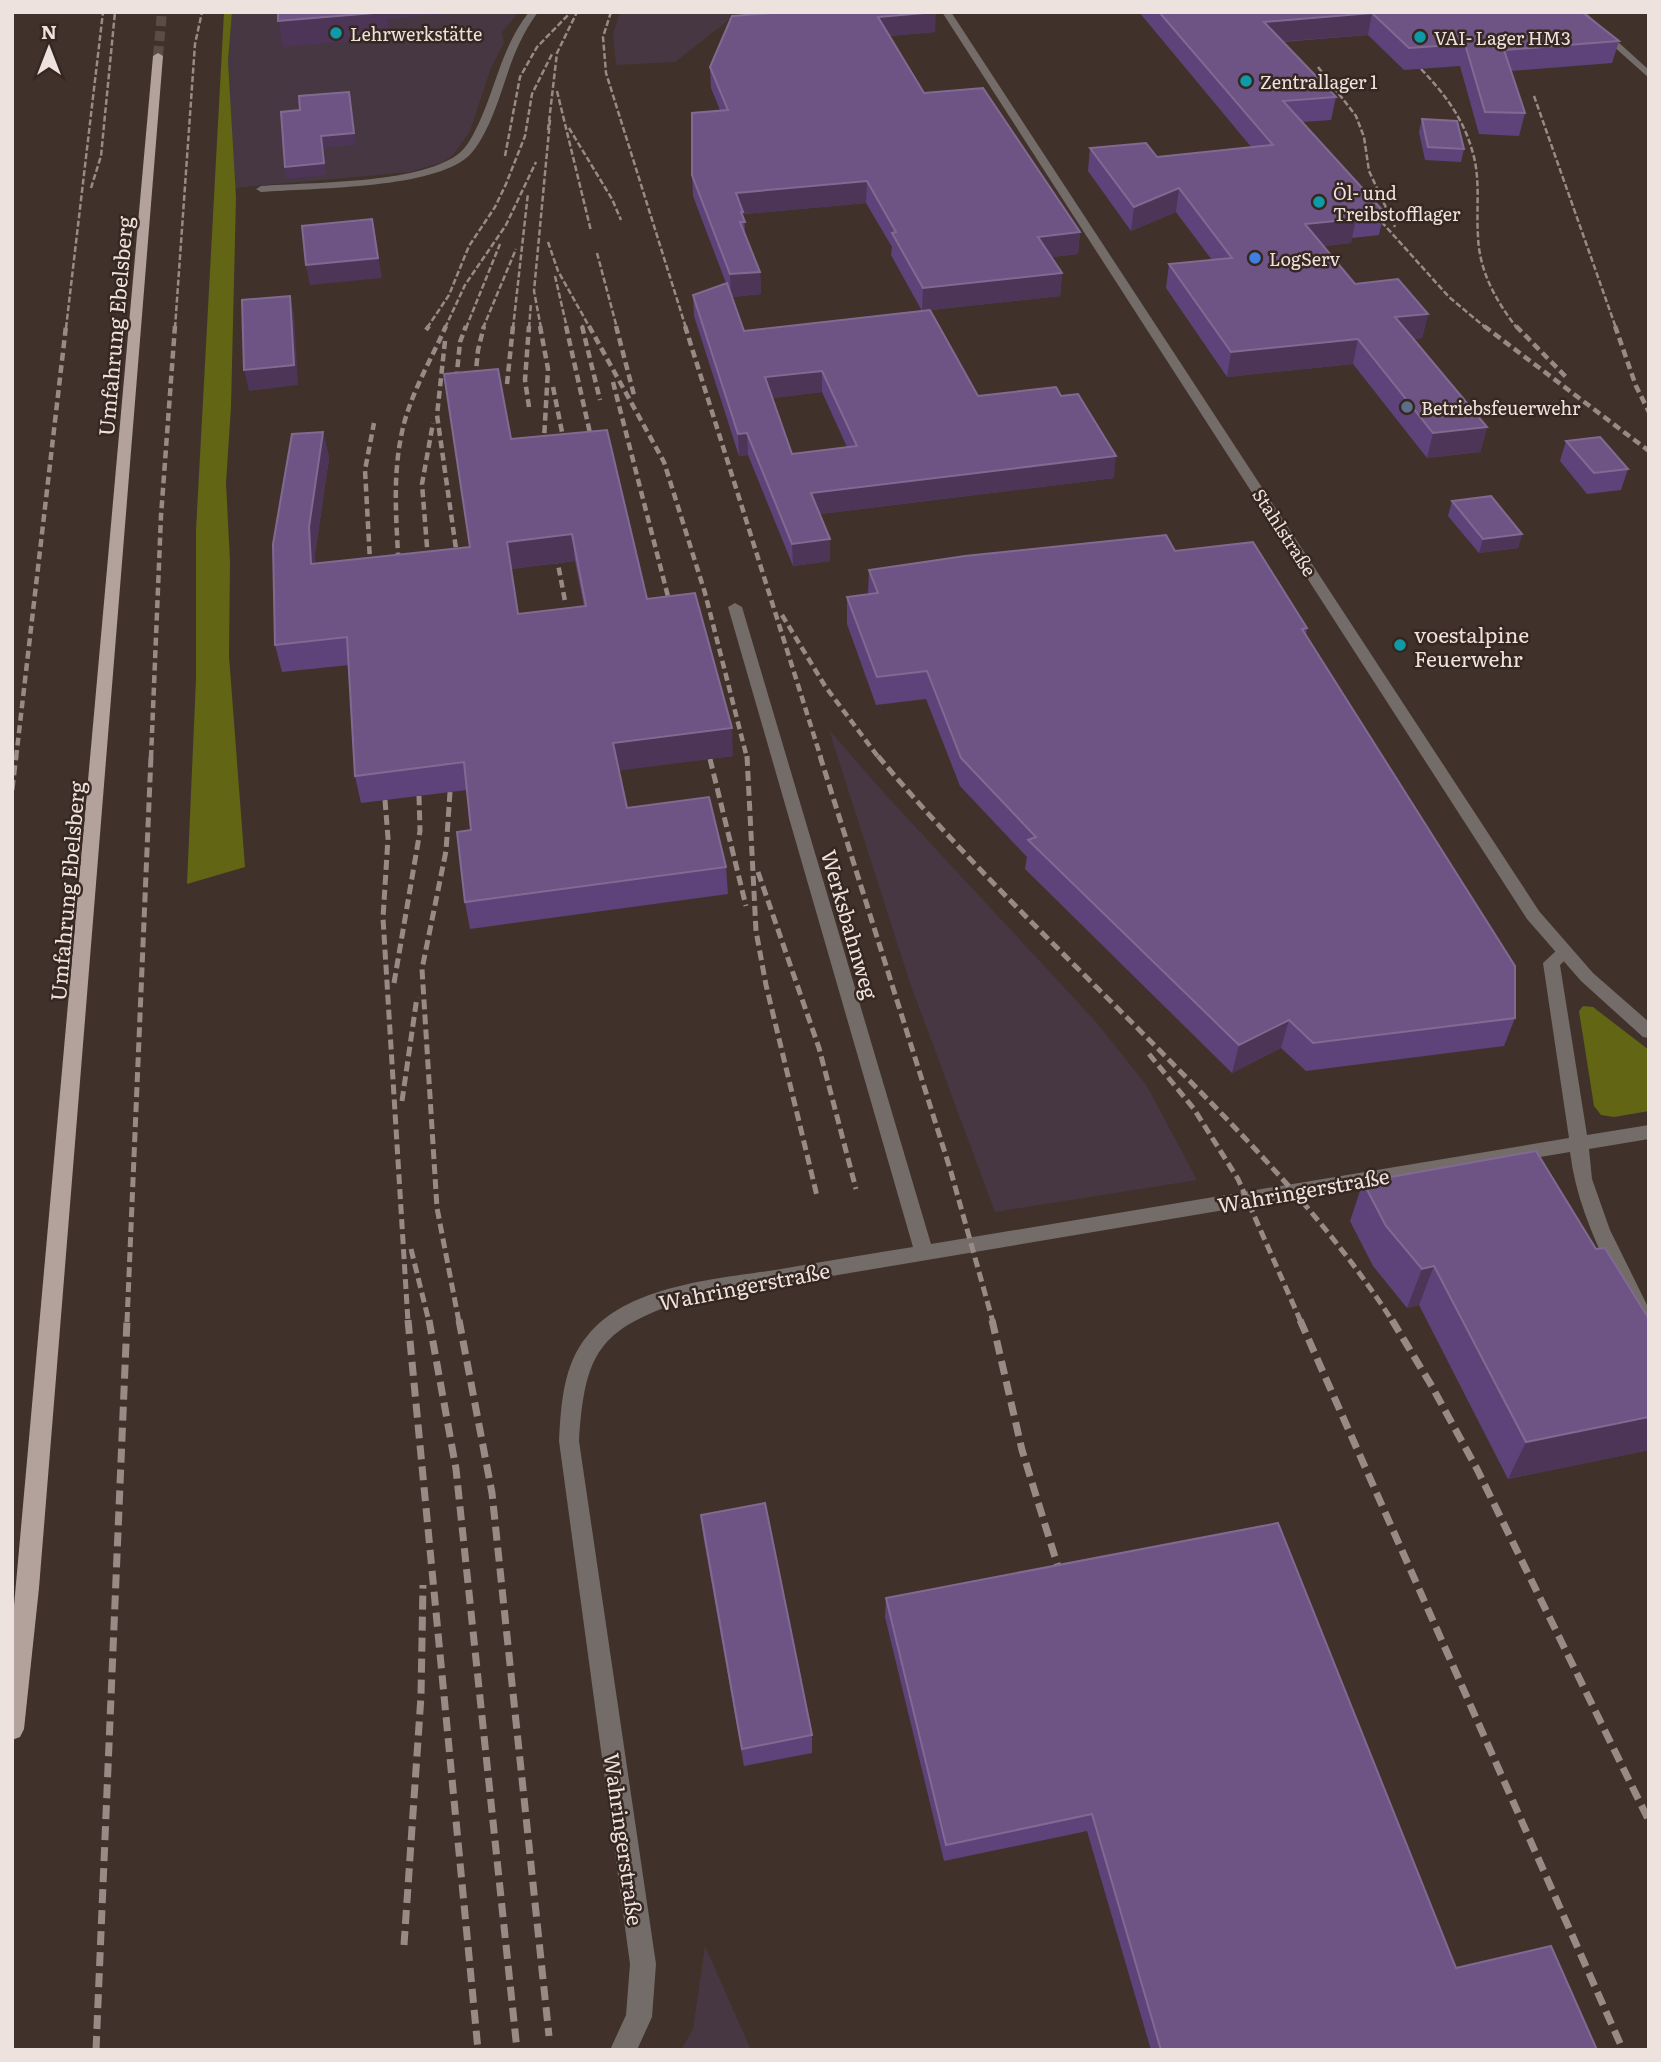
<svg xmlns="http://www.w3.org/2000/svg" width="1661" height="2062" font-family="Literata,serif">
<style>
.commercial{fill:#473742}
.green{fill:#616514}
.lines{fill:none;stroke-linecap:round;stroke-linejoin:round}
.primary-tunnel{stroke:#5b4c46;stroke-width:10;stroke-dasharray:10 5;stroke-linecap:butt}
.minor{fill:#746c69;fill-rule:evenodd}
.tertiary{fill:#746c69;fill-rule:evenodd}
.primary{fill:#b2a29b;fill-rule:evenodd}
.rail-far3{stroke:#988a85;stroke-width:2.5;stroke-dasharray:6 2.5;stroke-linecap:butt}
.rail-far2{stroke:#988a85;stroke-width:4.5;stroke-dasharray:8 4.5;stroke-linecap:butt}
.rail-far1{stroke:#988a85;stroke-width:5;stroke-dasharray:10 5;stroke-linecap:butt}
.rail{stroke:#988a85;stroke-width:7;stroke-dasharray:14 7;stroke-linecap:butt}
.wall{fill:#5e437a;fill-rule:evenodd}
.shaded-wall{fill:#4c3556}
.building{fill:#6d5484;stroke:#816a92;stroke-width:2;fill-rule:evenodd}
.culture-dot{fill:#0f9aa8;stroke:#362721;stroke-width:2.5}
.shop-dot{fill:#3f7fe0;stroke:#362721;stroke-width:2.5}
.service-dot{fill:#5c6f8a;stroke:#362721;stroke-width:2.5}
.labels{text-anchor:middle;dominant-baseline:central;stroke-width:5;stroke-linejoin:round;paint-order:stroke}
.far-poi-label{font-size:18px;fill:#ede2de;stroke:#362721;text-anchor:start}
.far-street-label{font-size:18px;fill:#ede2de;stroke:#362721}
.street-label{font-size:21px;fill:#ede2de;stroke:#362721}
.poi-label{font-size:21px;fill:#ede2de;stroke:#362721;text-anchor:start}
</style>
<rect width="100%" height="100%" fill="#41312b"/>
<g class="commercial">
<path d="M232,12h287l-17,20 2,11 -13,25 -21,63 -17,24 -10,7 -33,10 -175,16 -7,-127z"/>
<path d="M620,12h119l-64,50 -59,3 -3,-31z"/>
<path d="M829,730l55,63 212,229 51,64 50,94 -202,32 -85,-229z"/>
<path d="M705,1946l46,104h-70l12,-21z"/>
</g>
<g class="green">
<path d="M224,12h8l-4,49 8,136 -5,210 -5,76 4,78 -1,95 16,211 -58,17 9,-205v-149z"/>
<path d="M1583,1006l10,1 56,43v61l-35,6 -13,-2 -7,-9 -15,-95z"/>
</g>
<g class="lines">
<path class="primary-tunnel" d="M158,56l4,-44"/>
<g class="minor">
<path d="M529,12h9c-29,40 -30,69 -49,112 -6,12 -13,27 -24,35 -40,30 -153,29 -204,33l-5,-3 5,-3c51,-4 155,-2 196,-31 10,-7 16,-20 21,-30 19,-40 23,-77 51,-113z"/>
<path d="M1575,12h10l64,58v8z"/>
<path d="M735,603l7,4 189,637 638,-106 -26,-175 14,-13 6,-2 8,6 -11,11 27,170 62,-10v14l-60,10 3,30 18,51 39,79v29l-7,-2c-29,-59 -64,-118 -72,-184l-887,149c-85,29 -98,52 -104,140l77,523 -4,53 -15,33h-27l16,-35 4,-51 -71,-523c2,-36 4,-77 29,-106 42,-51 132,-56 193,-66 44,-8 88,-15 132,-22l-185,-640z"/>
</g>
<path class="tertiary" d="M942,12h9l588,899 54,62 56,49v16l-6,-1 -62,-56 -54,-62z"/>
<path class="primary" d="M158,53l5,3 -124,1532 -15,141 -4,8 -8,3v-112l141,-1572z"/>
<g class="rail-far3">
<path d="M611,12l-8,25 3,36 80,255"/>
<path d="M1318,67l38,49 8,21 5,34 26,56"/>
<path d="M1421,69c23,24 42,49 51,81 9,28 4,57 6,86 1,35 18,65 39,92"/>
<path d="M557,91l34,140"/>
<path d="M1534,96l82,232"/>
<path d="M569,128l43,71 9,21"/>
<path d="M548,130l9,-77 20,-41"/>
<path d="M505,156l15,-79 17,-30 34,-35"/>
<path d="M91,188l10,-32 14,-144"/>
<path d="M1370,209l79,88 37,31"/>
<path d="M548,242l10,29 32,57"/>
<path d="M597,253l20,75"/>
<path d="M555,276l12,52"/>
<path d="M582,325l1,3"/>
<path d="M66,328l37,-316"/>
<path d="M175,328l20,-284 7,-32"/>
<path d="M427,328l22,-33 20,-49 26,-39 11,-23 19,-48 7,-42 21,-42"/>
<path d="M445,328l20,-43 41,-60 30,-63"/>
<path d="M466,328l34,-84"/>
<path d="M483,328l33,-79"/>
<path d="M513,328l15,-135"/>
<path d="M529,328l2,-25"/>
<path d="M541,328l-7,-37 16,-171"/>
</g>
<g class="rail-far2">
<path d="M540,326l8,43 -5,88"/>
<path d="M566,326l28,125"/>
<path d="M582,326l18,74"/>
<path d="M589,326l75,136 41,131 42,165"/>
<path d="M616,326l18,69"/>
<path d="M685,326l136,432"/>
<path d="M1484,326l165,125"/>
<path d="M1516,326l52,53"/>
<path d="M1615,326l21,60 13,26"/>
<path d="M426,330l3,-4"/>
<path d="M445,341l-8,74 21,148"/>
<path d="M613,382l60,234"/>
<path d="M507,384l6,-58"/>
<path d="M553,387l13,65"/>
<path d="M474,391l4,-41 6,-24"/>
<path d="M455,392l5,-50 6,-16"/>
<path d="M529,407l-4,-27 4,-54"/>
<path d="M554,543l11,58"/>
<path d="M429,572l-7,-88 11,-61"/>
<path d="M399,573c-2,-45 -7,-91 2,-136 7,-39 29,-75 45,-111"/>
<path d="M371,579l-6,-109 9,-47"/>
<path d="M782,615l43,71 54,72"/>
<path d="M16,758l50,-432"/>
<path d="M151,758l10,-242 14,-190"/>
</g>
<g class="rail-far1">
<path d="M747,756l9,175 10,54 51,211"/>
<path d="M820,756l131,416 42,150"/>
<path d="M878,756c91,109 196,207 296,309 79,80 158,162 219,257"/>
<path d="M710,759l36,147"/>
<path d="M12,790l4,-34"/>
<path d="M450,792l-4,59 -24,118 15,239 22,114"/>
<path d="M385,800l3,38 -5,80 25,404"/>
<path d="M758,872l61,176 37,141"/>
<path d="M394,983l26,-152 -1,-35"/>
<path d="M1149,1054l45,55 44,70 63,143"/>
<path d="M402,1101l15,-104"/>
<path d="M411,1249l18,73"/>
<path d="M127,1322l24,-566"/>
</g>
<g class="rail">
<path d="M408,1320l70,730"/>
<path d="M429,1320l27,149 61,581"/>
<path d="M459,1320l33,173 57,543"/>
<path d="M992,1320l30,130 41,133"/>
<path d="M1300,1320l323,730"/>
<path d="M1392,1320l38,63 47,86 172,352"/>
<path d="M404,1945l17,-249 2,-111"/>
<path d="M96,2050l31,-730"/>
</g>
</g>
<g class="wall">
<path d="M1139,12h443l37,29 -7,22 -101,8 14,42 -6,23 -40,-2 -19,-68 -56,4 -36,-35 -85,7 53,55 -5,23 -29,2 82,90 -5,23 -27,3 -1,5 -28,3 32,38 73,30 -6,24 -9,1 74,88 -7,25 -53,6 -74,-94 -126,13 -61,-89 3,-24 43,-4 -36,-48 -45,19 -43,-60 2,-23 67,9 95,-9z"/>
<path d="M732,16l203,16 -45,4 34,57 156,139 -2,22 -26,3 10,16 -2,23 -138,15 -31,-56 1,-8 -26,-44 -122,11 1,20 15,38 1,22 -29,3 12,34 234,65 136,82 -294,36 10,47 -37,5 -45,-111 -9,1 -45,-140 -1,-21 33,-12 -33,-87 -1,-21 28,-65 -9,-22 -1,-21zM822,392l25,55 -55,7 -20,-56z"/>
<path d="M1422,119l42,30 -3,13 -36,-2 -6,-28z"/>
<path d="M323,432l6,26 -14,96v10l155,-17 41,-108 136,160 86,157 -114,14 8,38 99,59 2,27 -258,35 -5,-27 6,-72 -4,-40 -106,13 -6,-27 -6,-111 -67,7 -7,-27zM575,561l9,45 -66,8 -7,-45z"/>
<path d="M1566,441l62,28 -7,21 -34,4 -27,-33z"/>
<path d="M1452,501l70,33 -4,14 -39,5 -31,-37z"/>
<path d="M1175,551l132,77 -1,6 209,384 -11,28 -198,25 -25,-23 -49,25 -207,-204 2,-12 -67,-71 -34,-87 -50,6 -29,-81v-27l21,-3 1,-24z"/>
<path d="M1363,1182l233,67 53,70v131l-141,29 -89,-174 -12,3 -34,-42 -23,-45z"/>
<path d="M701,1515l111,220v18l-68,13 -41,-231z"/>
<path d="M886,1598l570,370 141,82h-446l-64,-219 -143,30 -59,-244z"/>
</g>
<g class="shaded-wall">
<path d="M386,12h83l-82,7 3,19 -107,9 -5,-26z"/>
<path d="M936,12l-1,20 -57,5v-20z"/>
<path d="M1372,13l-4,22 -107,8 3,-21z"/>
<path d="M349,92l7,53 -32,3 2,27 -39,4 -2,-12 36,-31z"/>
<path d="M867,181l-1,22 -122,11v8l-8,-29z"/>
<path d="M1179,188l-3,24 -45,19 3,-24z"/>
<path d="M372,219l10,59 -72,7 -4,-20z"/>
<path d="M1356,219l-5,24 -50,5 4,-24z"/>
<path d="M1080,232l-2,22 -42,5 2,-22z"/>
<path d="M760,272l1,22 -30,3 -1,-23z"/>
<path d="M1062,273l-2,23 -138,15 1,-23z"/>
<path d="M290,296l4,20 4,69 -49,6 -5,-21z"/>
<path d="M1428,314l-6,24 -33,4 6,-25z"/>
<path d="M1358,339l-5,25 -126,13 4,-25z"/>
<path d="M822,371v21l-56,7 -1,-22z"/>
<path d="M1487,427l-7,25 -53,6 6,-25z"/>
<path d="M323,432l6,26 -14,96 2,37 -6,-27 -2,-37z"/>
<path d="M747,433l1,22 -9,1 -1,-22z"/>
<path d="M1116,456l-2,22 -303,37v-22z"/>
<path d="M572,534l3,27 -65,8 -3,-27z"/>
<path d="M1522,534l-4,14 -39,5 4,-14z"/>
<path d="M830,539v22l-37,5 -1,-22z"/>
<path d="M732,728l1,28 -117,15 -3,-28z"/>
<path d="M1289,1020l-8,28 -49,25 7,-28z"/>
<path d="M1434,1266l-15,39 -12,3 15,-39z"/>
<path d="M1649,1417v33l-141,29 18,-37z"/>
</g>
<g class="building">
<path d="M278,12h108l-108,9z"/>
<path d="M784,12h152l-58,5 46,76 59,-5 97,144 -42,5 24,36 -139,15 -31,-55 4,-1 -29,-51 -131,12 7,19h-2l4,10h-5l20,50 -30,2 -38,-99v-62l36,-3 -18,-43 22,-51z"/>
<path d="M1159,12h423l37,29 -115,9 21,63 -40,-1 -20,-68 -56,4 -37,-35 -108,9 72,75 -53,4 101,111 -32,3 4,4 -51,5 50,60 43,-5 30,35 -33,3 92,110 -54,6 -75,-94 -127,13 -62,-88 63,-6 -53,-70 -45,19 -44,-59 56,-5 11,14 116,-12z"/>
<path d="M349,92l5,41 -33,3 3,27 -39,4 -4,-55 19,-2 -1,-14z"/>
<path d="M1422,119l35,2 7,28 -36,-2z"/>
<path d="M372,219l6,39 -72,7 -4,-39z"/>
<path d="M727,283l17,48 186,-21 48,86 78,-9 5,9 17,-2 38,62 -305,37 19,46 -38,5 -45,-111 -9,1 -45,-139zM822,371l35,75 -65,8 -27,-77z"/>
<path d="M290,296l4,69 -50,5 -2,-70z"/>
<path d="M498,369l13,70 96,-9 40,169 48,-6 37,135 -119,15 14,65 82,-11 17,70 -261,35 -8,-70 14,-2 -7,-68 -109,14 -8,-139 -72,8 -2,-101 19,-110 31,-2 -14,95 2,37 159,-17 -26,-173zM572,534l14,72 -68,8 -11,-72z"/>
<path d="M1600,437l28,32 -34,4 -28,-32z"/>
<path d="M1491,496l31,38 -39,5 -31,-38z"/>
<path d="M1166,535l9,16 78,-9 54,86 -5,1 213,337v52l-202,25 -24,-23 -50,25 -211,-205 8,-3 -75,-79 -34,-87 -50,6 -30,-80 31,-4 -9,-23 96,-14z"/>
<path d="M1536,1151l60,98 9,-1 44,71v98l-123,25 -92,-176 -12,3 -36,-43 -23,-44z"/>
<path d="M765,1503l47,232 -70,14 -41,-234z"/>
<path d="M1278,1523l178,445 95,-22 46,104h-436l-69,-236 -146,31 -60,-247z"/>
</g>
<g class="culture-dot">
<circle cx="336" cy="33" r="7"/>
<circle cx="1420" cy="37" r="7"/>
<circle cx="1246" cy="81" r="7"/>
<circle cx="1319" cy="202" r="7"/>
<circle cx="1400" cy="645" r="7"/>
</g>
<circle class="shop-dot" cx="1255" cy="258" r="7"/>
<circle class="service-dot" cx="1407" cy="407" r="7"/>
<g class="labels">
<g class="far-poi-label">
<text x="350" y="33">Lehrwerkstätte</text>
<text x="1434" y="37">VAI- Lager HM3</text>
<text x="1260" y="81">Zentrallager 1</text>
<text x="1333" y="192">Öl- und<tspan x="1333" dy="21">Treibstofflager</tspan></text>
<text x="1269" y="258">LogServ</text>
<text x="1421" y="407">Betriebsfeuerwehr</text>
</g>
<g class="far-street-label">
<text transform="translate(1285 532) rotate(57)">Stahlstraße</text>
</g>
<g class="street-label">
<text transform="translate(114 326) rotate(-85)">Umfahrung Ebelsberg</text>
<text transform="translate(66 891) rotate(-85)">Umfahrung Ebelsberg</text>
<text transform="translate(851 924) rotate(74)">Werksbahnweg</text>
<text transform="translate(1303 1189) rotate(-10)">Wahringerstraße</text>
<text transform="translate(744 1285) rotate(-11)">Wahringerstraße</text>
<text transform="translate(625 1839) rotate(82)">Wahringerstraße</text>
</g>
<g class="poi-label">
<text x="1414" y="633">voestalpine<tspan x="1414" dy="24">Feuerwehr</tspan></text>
</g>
</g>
<rect width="1661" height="2062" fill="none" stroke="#ede2de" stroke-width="28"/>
<g transform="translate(49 49)" stroke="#362721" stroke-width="5" paint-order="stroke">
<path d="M0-5L12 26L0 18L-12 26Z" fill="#ede2de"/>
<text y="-10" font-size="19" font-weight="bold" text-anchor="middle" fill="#ede2de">N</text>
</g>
</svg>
